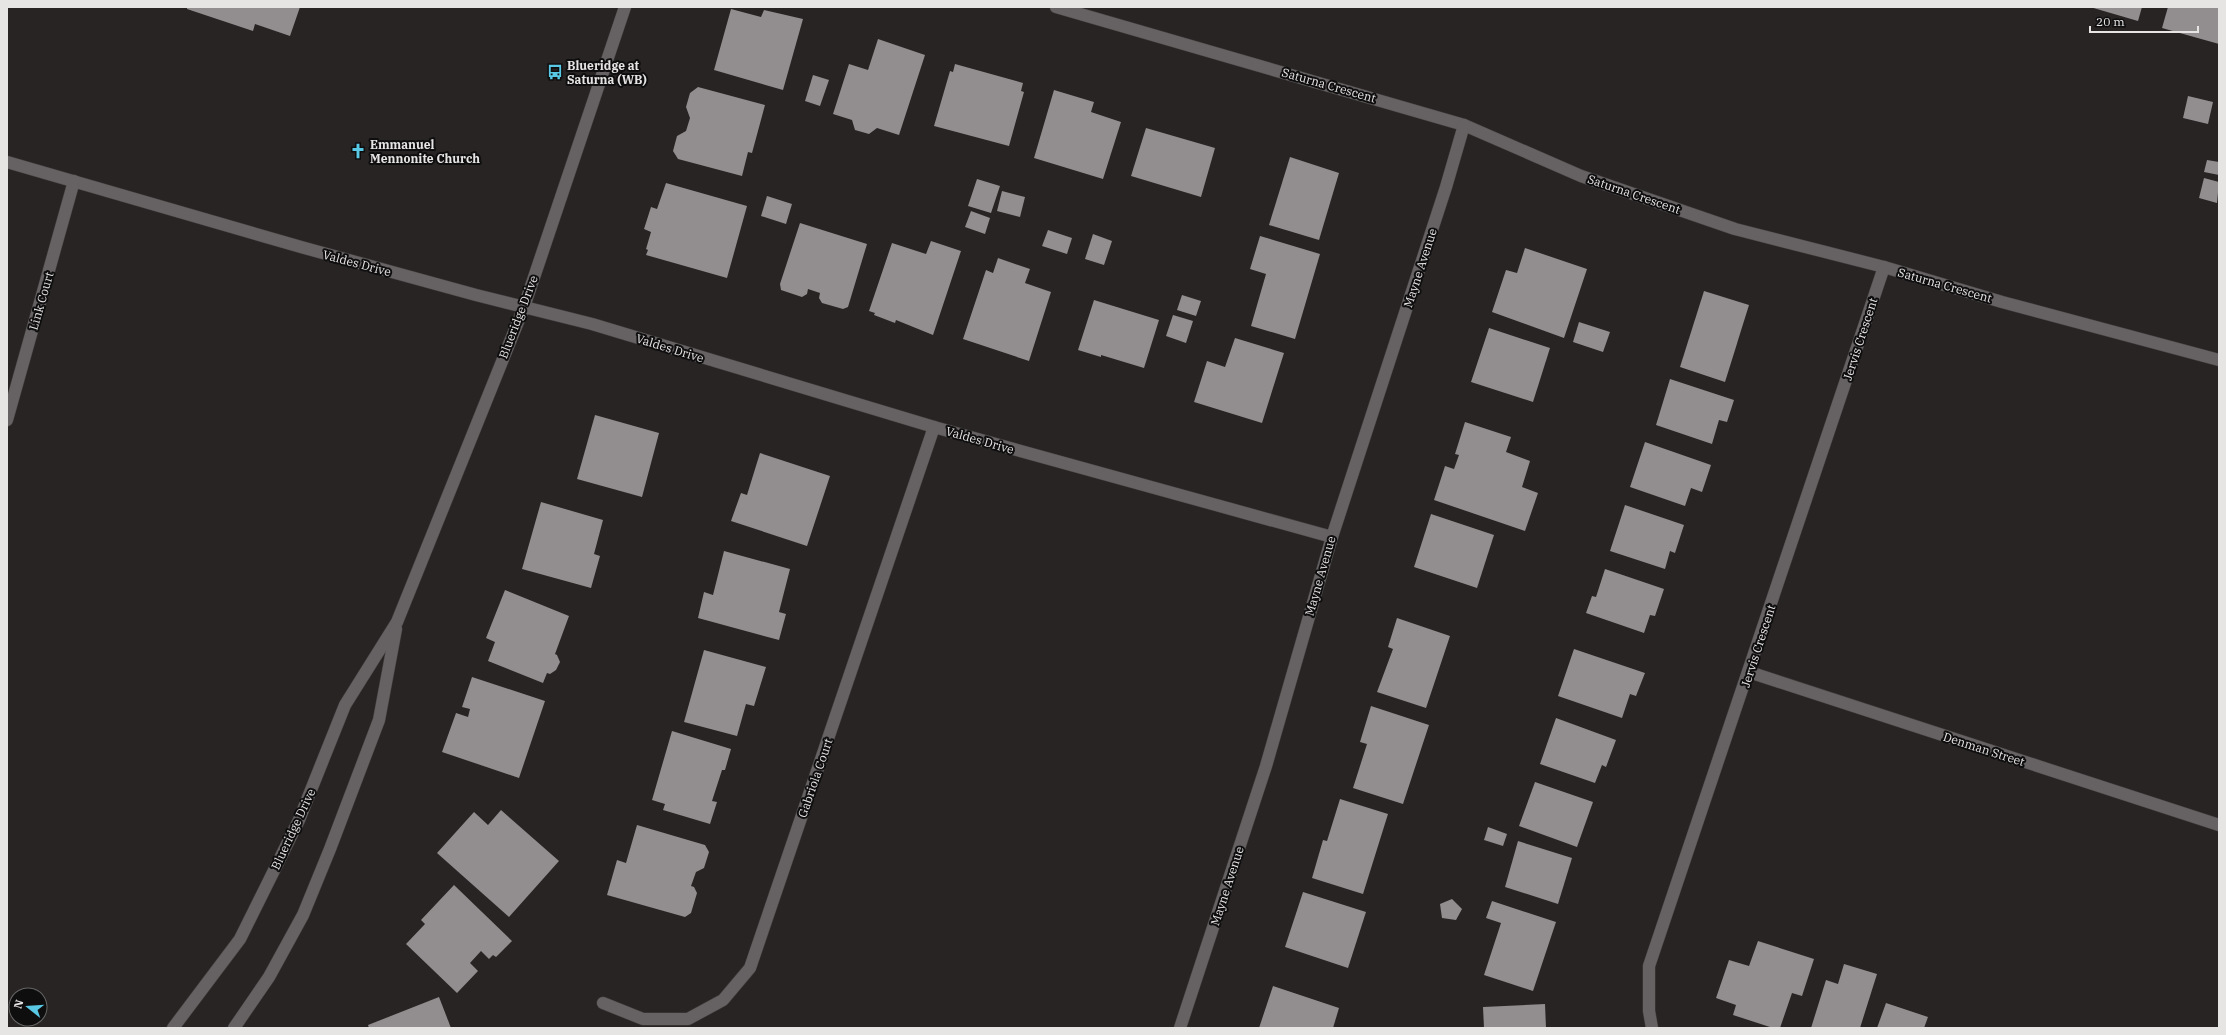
<svg xmlns="http://www.w3.org/2000/svg" width="2226" height="1035" font-family="'IBM Plex Serif',serif">
<style>
.building{fill:#928d8e}
.lines{fill:none;stroke-linecap:round;stroke-linejoin:round}
.minor-casing{stroke:#444141;stroke-width:13}
.minor{stroke:#666162;stroke-width:12}
.labels{text-anchor:middle;dominant-baseline:central;stroke-width:4;stroke-linejoin:round;paint-order:stroke}
.poi-label{font-size:12px;font-weight:bold;fill:#e7e4e4;stroke:#0f0e0e;text-anchor:start}
.street-label{font-size:12px;fill:#e7e4e4;stroke:#0f0e0e}
</style>
<rect width="100%" height="100%" fill="#282424"/>
<g class="building">
<path d="M187,7h113l-10,29 -35,-12 -2,7 -66,-22z"/>
<path d="M2090,7h52l-4,14z"/>
<path d="M2168,7h51v37l-57,-16z"/>
<path d="M731,9l30,8 3,-7 39,9 -20,71 -69,-20z"/>
<path d="M878,39l47,16 -26,80 -22,-7 -8,6 -14,-4 -3,-10 -19,-6 16,-50 19,6z"/>
<path d="M955,64l68,19 -2,8 3,1 -15,54 -75,-20 16,-55 3,1z"/>
<path d="M813,75l16,5 -9,26 -15,-5z"/>
<path d="M698,87l67,18 -13,48 -4,-1 -6,24 -64,-17 -5,-8 4,-15 9,-5 4,-13 -4,-11 4,-14z"/>
<path d="M1054,90l40,12 -3,10 30,10 -18,57 -69,-21z"/>
<path d="M2188,96l25,6 -5,22 -25,-6z"/>
<path d="M1146,128l69,20 -14,49 -70,-21z"/>
<path d="M1290,157l49,16 -20,67 -50,-15z"/>
<path d="M2207,160l12,2v13l-15,-3z"/>
<path d="M2204,178l15,4 -2,21 -18,-5z"/>
<path d="M977,179l23,7 -9,27 -23,-7z"/>
<path d="M666,183l81,23 -20,72 -81,-23 2,-5 -2,-1 5,-17 -7,-3 7,-22 6,2z"/>
<path d="M1002,191l23,6 -5,20 -23,-6z"/>
<path d="M767,196l25,8 -6,20 -25,-8z"/>
<path d="M971,211l19,7 -5,16 -20,-7z"/>
<path d="M800,223l67,21 -19,63 -5,2 -21,-6 -3,-5 1,-5 -12,-4 -1,5 -5,3 -21,-7 -1,-6z"/>
<path d="M1048,230l24,8 -5,16 -25,-8z"/>
<path d="M1093,234l19,7 -8,24 -19,-6z"/>
<path d="M1260,236l60,18 -25,85 -44,-13 15,-52 -16,-5z"/>
<path d="M931,241l30,10 -28,84 -37,-15 -1,3 -21,-8 1,-2 -6,-2 23,-68 34,11z"/>
<path d="M1525,248l62,21 -23,69 -72,-26 14,-42 11,3z"/>
<path d="M998,258l32,11 -5,14 26,9 -22,69 -66,-22 23,-69 7,3z"/>
<path d="M1704,291l45,14 -24,77 -45,-15z"/>
<path d="M1182,295l19,6 -5,15 -19,-6z"/>
<path d="M1094,300l65,20 -15,48 -43,-13v2l-23,-7z"/>
<path d="M1173,315l20,6 -7,22 -20,-7z"/>
<path d="M1579,322l31,10 -7,20 -30,-10z"/>
<path d="M1489,328l61,20 -17,54 -62,-20z"/>
<path d="M1235,338l49,15 -22,70 -68,-21 13,-41 18,6z"/>
<path d="M1670,379l64,21 -7,22 -8,-2 -7,24 -56,-19z"/>
<path d="M595,415l64,18 -17,64 -65,-18z"/>
<path d="M1465,422l46,15 -5,15 24,9 -8,26 16,6 -13,38 -91,-31 11,-34 9,3 5,-14 -4,-1z"/>
<path d="M1645,442l66,23 -9,27 -11,-4 -6,18 -55,-19z"/>
<path d="M760,453l70,23 -23,70 -76,-25 10,-28 6,2z"/>
<path d="M541,502l62,18 -9,34 6,2 -9,32 -69,-19z"/>
<path d="M1625,505l59,20 -9,28 -5,-2 -5,18 -55,-18z"/>
<path d="M1431,514l63,21 -17,53 -63,-21z"/>
<path d="M724,551l66,18 -11,43 7,2 -7,26 -81,-22 6,-26 9,3z"/>
<path d="M1605,569l59,20 -9,27 -5,-1 -6,18 -58,-20 6,-17 4,1z"/>
<path d="M505,590l64,26 -14,38 2,1 3,7 -4,8 -6,4 -3,-1 -4,10 -55,-22 7,-19 -9,-4z"/>
<path d="M1397,618l53,18 -24,72 -49,-16 16,-43 -5,-2z"/>
<path d="M1574,649l71,24 -9,23 -6,-2 -8,24 -64,-22z"/>
<path d="M704,650l62,17 -12,39 -8,-2 -9,32 -53,-14z"/>
<path d="M472,677l73,24 -26,77 -77,-26 14,-39 12,4 2,-8 -8,-2z"/>
<path d="M1371,706l58,19 -26,79 -50,-16 14,-44 -7,-2z"/>
<path d="M1556,718l60,22 -10,27 -4,-2 -7,18 -55,-19z"/>
<path d="M672,731l59,18 -6,21h-3l-10,31 5,1 -7,22 -47,-14 2,-6 -13,-4z"/>
<path d="M1535,782l58,20 -16,45 -58,-21z"/>
<path d="M1340,799l48,15 -25,80 -51,-16 11,-38 4,1z"/>
<path d="M501,810l58,51 -50,56 -72,-64 37,-41 14,13z"/>
<path d="M637,825l68,20 4,7 -5,16 -8,4 -5,14 3,1 3,6 -6,20 -6,4 -78,-22 10,-35 9,3z"/>
<path d="M1488,827l19,7 -4,12 -19,-6z"/>
<path d="M1518,841l54,17 -14,46 -53,-17z"/>
<path d="M454,885l58,56 -16,16 -3,-2 -4,4 -8,-8 -11,12 8,8 -21,22 -51,-49 19,-20 -4,-4z"/>
<path d="M1303,892l63,20 -18,56 -63,-21z"/>
<path d="M1452,899l10,10 -6,11 -14,-2 -2,-14z"/>
<path d="M1492,901l64,21 -23,69 -49,-16 17,-52 -15,-5z"/>
<path d="M1758,941l56,18 -12,37 -10,-3 -12,35h-7l-40,-13 3,-10 -20,-7 13,-38 20,6z"/>
<path d="M1844,964l33,10 -17,54h-49l15,-48 12,4z"/>
<path d="M1273,986l66,22 -6,20h-74z"/>
<path d="M439,997l12,31h-82l-1,-3z"/>
<path d="M1886,1003l42,14 -4,11h-47z"/>
<path d="M1545,1004l1,24h-62l-1,-21z"/>
</g>
<g class="lines">
<defs>
<g id="minor">
<path d="M1056,7l408,118 117,51 154,53 149,38 118,35 217,58"/>
<path d="M7,162l294,85 175,48 116,29 342,103 398,110"/>
<path d="M7,420l67,-239"/>
<path d="M1749,672l470,153"/>
<path d="M603,1003l40,16h45l35,-19 27,-32 184,-541"/>
<path d="M173,1028l67,-89 59,-119 46,-115 52,-83 127,-315 101,-300"/>
<path d="M234,1028l35,-51 34,-62 27,-66 49,-129 17,-91"/>
<path d="M1180,1028l86,-262 66,-229 114,-350 18,-62"/>
<path d="M1652,1028l-3,-17v-45l235,-699"/>
</g>
</defs>
<use href="#minor" class="minor-casing"/>
<use href="#minor" class="minor"/>
</g>
<defs>
<symbol id="bus-bare" viewBox="-9 -9 18 18"><path d="M-5-6H5V4H4V6H2V4H-2V6H-4V4H-5ZM-3.5-4V0h7V-4ZM-3.5 1.2v1.5H-2V1.2ZM2 1.2v1.5H3.5V1.2Z" fill="#59c8e4" stroke="#0f0e0e" stroke-width="2.5" paint-order="stroke"/></symbol>
<symbol id="church-bare" viewBox="-9 -9 18 18"><path d="M-1.2-6h2.4v3.5h3.3v2.4h-3.3V6h-2.4V-.1h-3.3v-2.4h3.3Z" fill="#59c8e4" stroke="#0f0e0e" stroke-width="2.5" paint-order="stroke"/></symbol>
</defs>
<g fill-rule="evenodd">
<use href="#bus-bare" x="544" y="61" width="22" height="22"/>
<use href="#church-bare" x="347" y="140" width="22" height="22"/>
</g>
<g class="labels">
<g class="poi-label">
<text x="567" y="65">Blueridge at<tspan x="567" dy="14">Saturna (WB)</tspan></text>
<text x="370" y="144">Emmanuel<tspan x="370" dy="14">Mennonite Church</tspan></text>
</g>
<g class="street-label">
<text transform="translate(1329 85) rotate(16)">Saturna Crescent</text>
<text transform="translate(1634 194) rotate(19)">Saturna Crescent</text>
<text transform="translate(357 263) rotate(15)">Valdes Drive</text>
<text transform="translate(1420 268) rotate(-72)">Mayne Avenue</text>
<text transform="translate(1945 285) rotate(16)">Saturna Crescent</text>
<text transform="translate(41 301) rotate(-74)">Link Court</text>
<text transform="translate(518 317) rotate(-69)">Blueridge Drive</text>
<text transform="translate(1860 339) rotate(-72)">Jervis Crescent</text>
<text transform="translate(670 348) rotate(17)">Valdes Drive</text>
<text transform="translate(980 440) rotate(16)">Valdes Drive</text>
<text transform="translate(1320 576) rotate(-74)">Mayne Avenue</text>
<text transform="translate(1758 646) rotate(-72)">Jervis Crescent</text>
<text transform="translate(1984 749) rotate(18)">Denman Street</text>
<text transform="translate(815 778) rotate(-71)">Gabriola Court</text>
<text transform="translate(293 829) rotate(-65)">Blueridge Drive</text>
<text transform="translate(1227 886) rotate(-72)">Mayne Avenue</text>
</g>
</g>
<rect width="2226" height="1035" fill="none" stroke="#e7e4e4" stroke-width="16"/>
<g transform="translate(28 1007) rotate(287)"><circle r="19" fill="#0f0e0e" stroke="#656464"/>
<path d="M0-3L7 15L0 10L-7 15Z" fill="#59c8e4"/>
<text y="-6" font-size="11" font-weight="bold" text-anchor="middle" fill="#e7e4e4">N</text>
</g>
<path d="M2090 26v6h108v-6" fill="none" stroke="#e7e4e4" stroke-width="2"/>
<text x="2096" y="26" font-size="12" fill="#e7e4e4" stroke="#0f0e0e" stroke-width="3" paint-order="stroke">20 m</text>
</svg>
